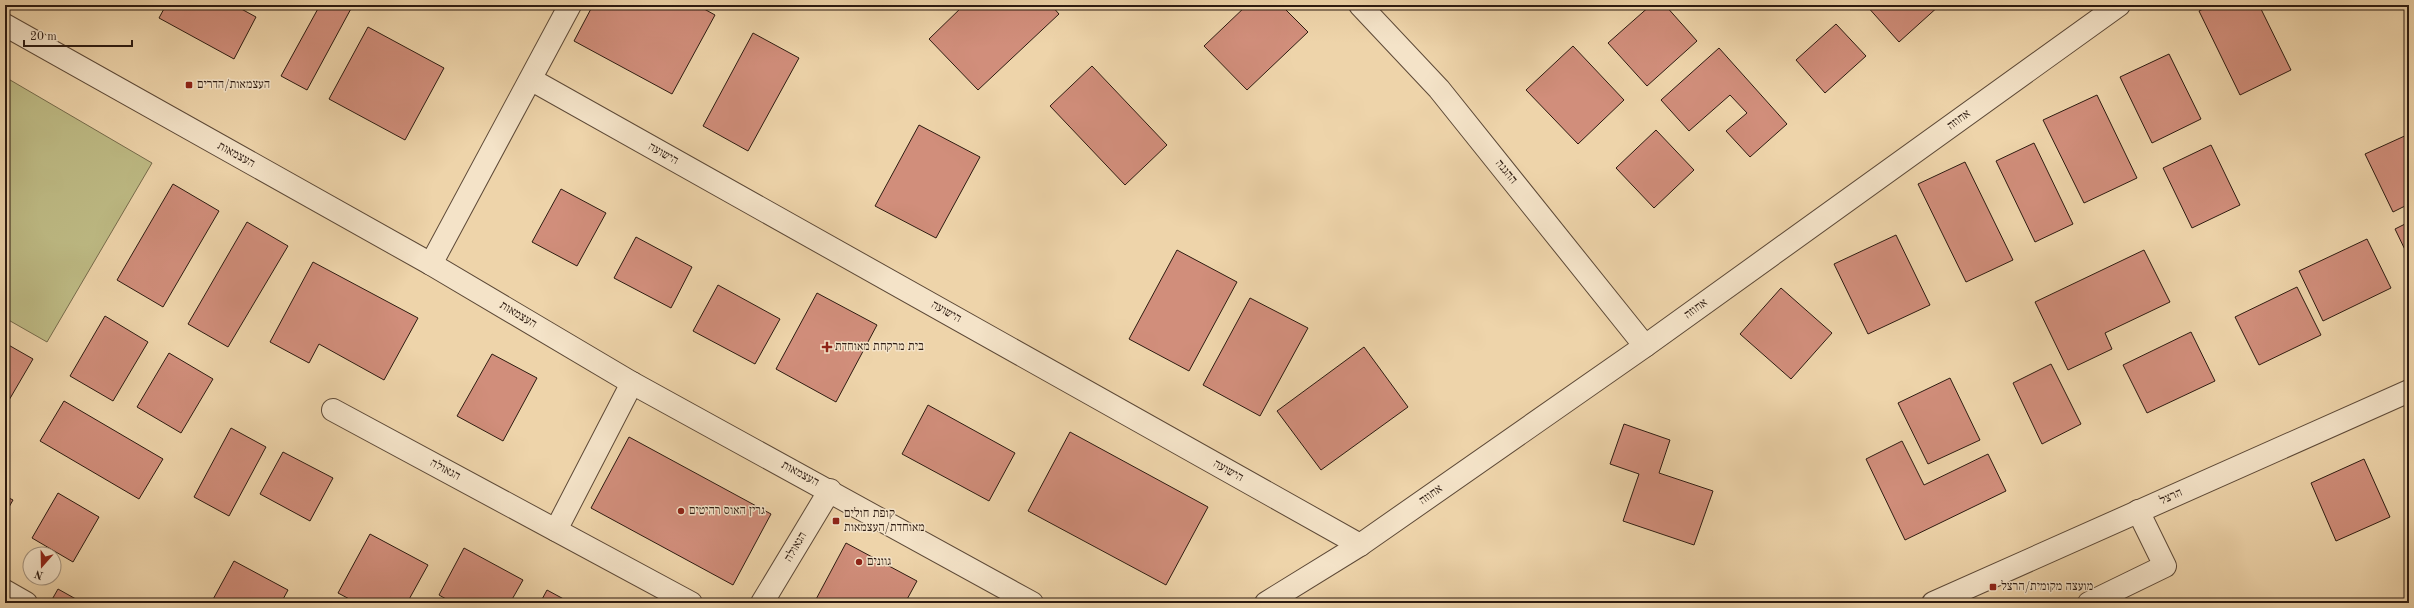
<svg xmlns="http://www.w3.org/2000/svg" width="2414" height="608" font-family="'Old Standard TT','Frank Ruhl Libre',serif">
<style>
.green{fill:#bebb85;stroke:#766b4b}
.building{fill:#d18e7b;stroke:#2d1b11}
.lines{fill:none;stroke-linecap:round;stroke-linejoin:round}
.minor-casing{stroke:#5d4937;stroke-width:24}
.tertiary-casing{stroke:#5d4937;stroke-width:24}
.minor{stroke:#f4e3c8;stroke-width:22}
.tertiary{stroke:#f4e3c8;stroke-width:22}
.poi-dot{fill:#8f2418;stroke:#f4e3c8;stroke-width:1.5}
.labels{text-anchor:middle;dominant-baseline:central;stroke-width:3;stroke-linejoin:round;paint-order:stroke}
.poi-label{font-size:12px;fill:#2d1b11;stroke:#f4e3c8;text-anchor:start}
.street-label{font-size:12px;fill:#2d1b11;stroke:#f4e3c8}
</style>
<rect width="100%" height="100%" fill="#eed4aa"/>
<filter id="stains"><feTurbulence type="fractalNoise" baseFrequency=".005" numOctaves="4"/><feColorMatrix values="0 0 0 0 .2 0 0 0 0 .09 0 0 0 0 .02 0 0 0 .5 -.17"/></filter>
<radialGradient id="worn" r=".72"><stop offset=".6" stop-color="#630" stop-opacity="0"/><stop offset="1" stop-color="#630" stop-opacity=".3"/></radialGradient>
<path class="green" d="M5,77l147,86 -105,179 -42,-24z"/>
<g class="building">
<path d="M166,5h68l22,12 -22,42 -75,-41z"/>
<path d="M320,5h33l-46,85 -26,-14z"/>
<path d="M593,5h104l18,10 -43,79 -98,-53z"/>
<path d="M964,5h87l8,9 -81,76 -49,-51z"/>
<path d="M1247,5h34l27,27 -61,58 -43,-44z"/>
<path d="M1651,5h14l32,36 -50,45 -39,-43z"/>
<path d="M1866,5h74l-41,37z"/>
<path d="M2211,5h48l32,65 -51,25 -41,-84z"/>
<path d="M1836,24l30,32 -41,37 -29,-33z"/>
<path d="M368,27l76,41 -39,72 -76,-41z"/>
<path d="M753,33l46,25 -51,93 -45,-25z"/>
<path d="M1573,46l51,54 -46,44 -52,-54z"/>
<path d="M1719,48l68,76 -37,33 -24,-26 21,-18 -17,-18 -41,36 -28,-31z"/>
<path d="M2169,54l32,65 -49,24 -32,-66z"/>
<path d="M1092,66l75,79 -42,40 -75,-79z"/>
<path d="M2097,95l40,83 -53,25 -41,-83z"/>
<path d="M919,125l61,32 -44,81 -61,-32z"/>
<path d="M1656,130l38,40 -40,38 -38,-40z"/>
<path d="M2409,134v70l-16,8 -28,-58z"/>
<path d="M2034,143l39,81 -38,18 -39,-81z"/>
<path d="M2211,145l29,60 -48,23 -29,-60z"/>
<path d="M1965,162l48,98 -47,22 -48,-98z"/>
<path d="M173,184l46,27 -56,96 -46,-27z"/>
<path d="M561,189l45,24 -29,53 -45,-24z"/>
<path d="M247,222l41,24 -60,101 -40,-23z"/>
<path d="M2409,222v36l-14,-29z"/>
<path d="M1896,235l34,70 -62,29 -34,-70z"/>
<path d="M636,237l56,30 -21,41 -57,-30z"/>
<path d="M2367,239l24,49 -68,33 -24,-50z"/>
<path d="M1177,250l60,32 -48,89 -60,-32z"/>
<path d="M2144,250l26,52 -65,31 7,16 -44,21 -33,-68z"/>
<path d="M313,262l105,56 -34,62 -65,-36 -10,19 -39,-21z"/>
<path d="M718,285l62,34 -25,45 -62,-33z"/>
<path d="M2297,287l24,48 -62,30 -24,-48z"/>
<path d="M1781,288l51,45 -41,46 -51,-45z"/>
<path d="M817,293l60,32 -41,77 -60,-33z"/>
<path d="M1250,298l58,30 -48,88 -57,-31z"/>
<path d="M105,316l43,26 -35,59 -43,-25z"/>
<path d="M2191,332l24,49 -68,32 -24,-48z"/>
<path d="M5,343l28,16 -28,48z"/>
<path d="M1364,347l44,60 -87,63 -44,-59z"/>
<path d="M169,353l44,26 -32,54 -44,-26z"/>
<path d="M492,354l45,24 -34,63 -46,-25z"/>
<path d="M2051,364l30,60 -39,20 -29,-61z"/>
<path d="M1950,378l30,62 -52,24 -30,-61z"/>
<path d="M64,401l99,58 -24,40 -99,-58z"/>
<path d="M928,405l87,48 -26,48 -87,-47z"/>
<path d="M1624,424l46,16 -11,33 54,18 -19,54 -71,-24 16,-47 -29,-10z"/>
<path d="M231,428l35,19 -37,69 -35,-19z"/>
<path d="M1070,432l138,75 -42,78 -138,-74z"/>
<path d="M629,437l142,77 -38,71 -142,-77z"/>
<path d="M1902,441l22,44 64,-31 18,37 -101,49 -39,-81z"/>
<path d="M283,452l50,26 -23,43 -50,-27z"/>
<path d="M2364,459l26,58 -54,24 -25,-58z"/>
<path d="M58,493l41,24 -26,45 -41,-24z"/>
<path d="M5,496l8,4 -8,14z"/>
<path d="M370,534l58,31 -21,38h-50l-19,-10z"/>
<path d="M846,543l71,38 -12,22h-91z"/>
<path d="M464,548l59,32 -13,23h-57l-14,-8z"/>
<path d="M234,561l54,29 -7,13h-70z"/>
<path d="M58,589l25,14h-33z"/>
<path d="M547,590l24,13h-31z"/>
</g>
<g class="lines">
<defs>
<g id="minor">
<path d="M1360,5l79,84 206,257"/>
<path d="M532,80l828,465"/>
<path d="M431,264l139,-259"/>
<path d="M333,410l358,193"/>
<path d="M556,530l76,-147"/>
<path d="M5,591l21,12"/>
<path d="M762,603l68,-113"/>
<path d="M1266,603l94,-58 285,-199 474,-341"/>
<path d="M2089,603l76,-37 -27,-55"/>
</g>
<g id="tertiary">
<path d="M5,25l426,239 201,119 400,220"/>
<path d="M1933,603l476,-212"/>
</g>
</defs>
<use href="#minor" class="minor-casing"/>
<use href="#tertiary" class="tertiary-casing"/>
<use href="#minor" class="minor"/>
<use href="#tertiary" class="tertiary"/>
</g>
<g class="poi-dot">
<rect x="185" y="81" width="8" height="8" rx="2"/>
<path d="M825 341h4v4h4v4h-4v4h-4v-4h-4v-4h4z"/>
<circle cx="681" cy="511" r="4"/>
<rect x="832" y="517" width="8" height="8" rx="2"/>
<circle cx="859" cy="562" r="4"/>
<rect x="1989" y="583" width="8" height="8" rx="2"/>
</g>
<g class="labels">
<g class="poi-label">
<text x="197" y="85">העצמאות/הדרים</text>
<text x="835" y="347">בית מרקחת מאוחדת</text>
<text x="689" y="511">גרין האוס רהיטים</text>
<text x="844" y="514">קופת חולים<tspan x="844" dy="14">מאוחדת/העצמאות</tspan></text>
<text x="867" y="562">גוונים</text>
<text x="2001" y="587">מועצה מקומית/הרצל</text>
</g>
<g class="street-label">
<text transform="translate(1959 120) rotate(-36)">אחוזה</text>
<text transform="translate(663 154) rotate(29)">הישועה</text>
<text transform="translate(236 155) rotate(29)">העצמאות</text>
<text transform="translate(1506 172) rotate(51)">ההגנה</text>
<text transform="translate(1696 309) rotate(-36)">אחוזה</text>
<text transform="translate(946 312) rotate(29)">הישועה</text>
<text transform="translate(518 315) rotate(31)">העצמאות</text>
<text transform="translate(445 470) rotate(28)">הגאולה</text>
<text transform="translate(1228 471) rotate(29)">הישועה</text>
<text transform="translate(800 474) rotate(28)">העצמאות</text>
<text transform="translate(1431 495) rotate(-35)">אחוזה</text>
<text transform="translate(2171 497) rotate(-24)">הרצל</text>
<text transform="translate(796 547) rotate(-59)">הגאולה</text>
</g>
</g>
<rect width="2414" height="608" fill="none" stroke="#eed4aa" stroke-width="20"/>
<rect x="6" y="6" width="2402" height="596" fill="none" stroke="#2d1b11" stroke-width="2"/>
<rect x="10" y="10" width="2394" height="588" fill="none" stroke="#2d1b11"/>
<g transform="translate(42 566) rotate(200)"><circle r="19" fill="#f4e3c8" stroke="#a4937f"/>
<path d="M0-3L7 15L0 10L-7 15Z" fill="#8f2418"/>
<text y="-6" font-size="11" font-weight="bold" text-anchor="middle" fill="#2d1b11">N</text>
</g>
<path d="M24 40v6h108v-6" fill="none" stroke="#2d1b11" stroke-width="2"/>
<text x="30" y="40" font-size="12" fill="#2d1b11" stroke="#f4e3c8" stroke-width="3" paint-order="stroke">20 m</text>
<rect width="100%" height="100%" filter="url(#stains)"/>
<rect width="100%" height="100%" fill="url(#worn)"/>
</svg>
